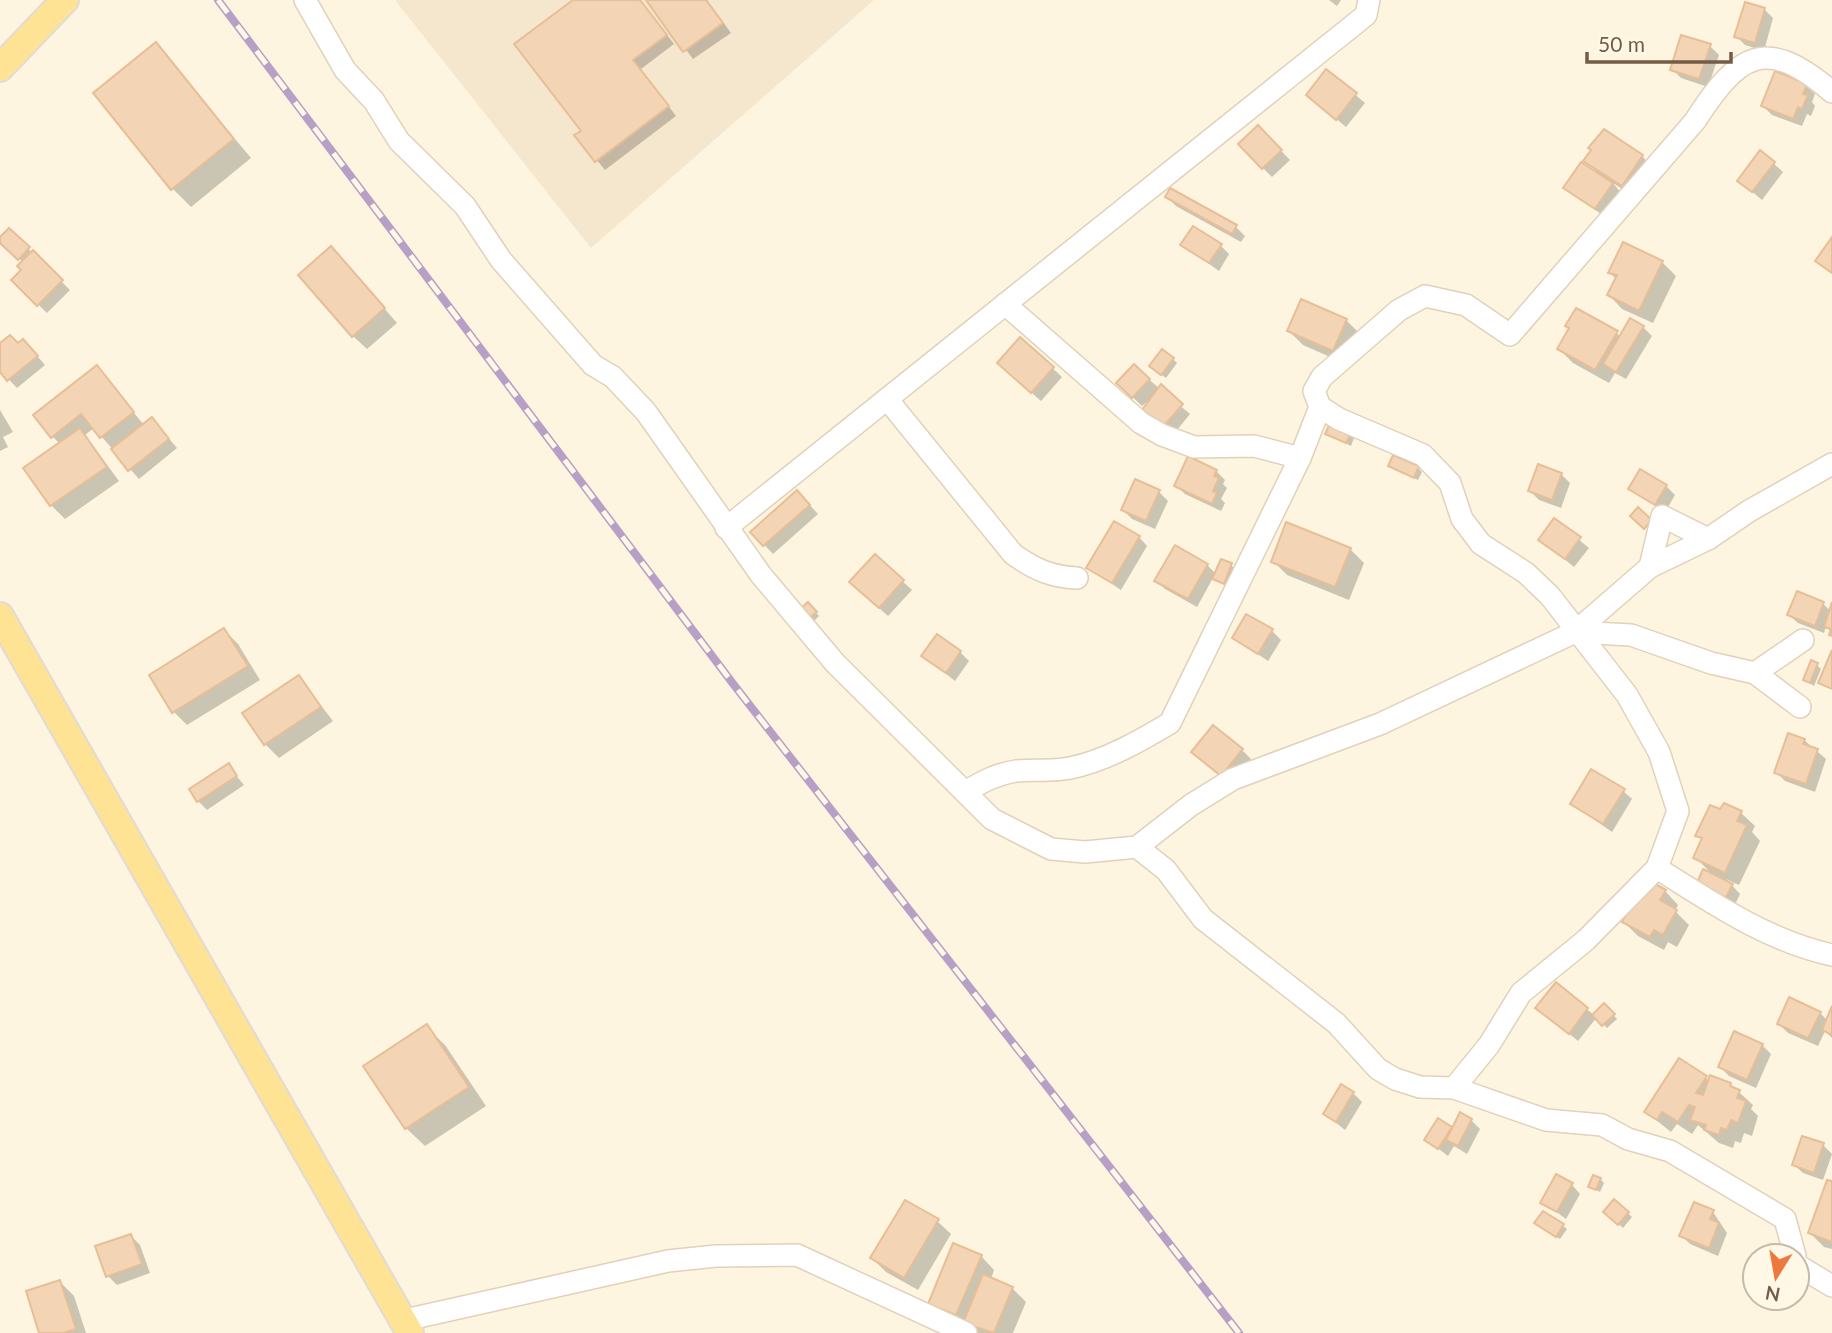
<svg xmlns="http://www.w3.org/2000/svg" width="1832" height="1333" font-family="Lato,sans-serif">
<style>
.residential{fill:#f5e7ce}
.shadow{fill:#0003}
.building{fill:#f3d5b6;stroke:#e7be96;stroke-width:2}
.lines{fill:none;stroke-linecap:round;stroke-linejoin:round}
.minor-casing{stroke:#e1d1bb;stroke-width:24}
.major-casing{stroke:#e0dbd6;stroke-width:30}
.minor{stroke:#fff;stroke-width:21}
.major{stroke:#ffe395;stroke-width:26}
.rail-casing{stroke:#b89fc6;stroke-width:8}
.rail{stroke:#fff8e7;stroke-width:5;stroke-dasharray:16;stroke-linecap:butt}
</style>
<rect width="100%" height="100%" fill="#fdf5e0"/>
<path class="residential" d="M395,0h479l-283,248z"/>
<g class="shadow">
<path d="M576,0h64l34,44 -33,25 35,47 -71,54 -28,-34 6,-5z"/>
<path d="M648,0h59l24,33 -38,26z"/>
<path d="M1329,0h12l-4,6z"/>
<path d="M1764,9l9,9 -9,33 -19,-6 -9,-9z"/>
<path d="M156,45l95,113 -60,49 -19,-19z"/>
<path d="M1710,46l9,9 -11,32 -27,-9 -9,-9z"/>
<path d="M1327,71l38,32 -19,24 -38,-32z"/>
<path d="M1806,85l9,9 -3,8 3,4 -4,10 -4,-2 -5,12 -30,-11 -9,-9z"/>
<path d="M1258,127l32,33 -18,17 -32,-32z"/>
<path d="M1761,152l22,20 -21,28 -23,-19z"/>
<path d="M1642,156l13,14 -19,28 -23,-15 8,10 -16,24 -40,-29 33,-15 -12,-12z"/>
<path d="M1171,190l65,37 9,9 -4,6 -65,-36 -9,-9z"/>
<path d="M9,230l61,60 -23,23 -34,-33 10,-10v-8l-23,-21z"/>
<path d="M1183,245h37l9,9 -10,17z"/>
<path d="M344,262l53,61 -30,26 -14,-13z"/>
<path d="M1662,262l14,14 -23,47 -31,-14 -13,-14 7,-16 -6,-6z"/>
<path d="M1346,320l14,14 -14,30 -43,-19 -14,-14z"/>
<path d="M1643,327l9,9 -26,43 -11,-6 -6,10 -36,-20 -14,-14 57,-16 5,4z"/>
<path d="M1021,339l41,38 -21,24 -33,-29z"/>
<path d="M18,345l14,5 13,15 -28,23 -17,-18v-24z"/>
<path d="M1173,359l4,4 -11,15 -11,-8z"/>
<path d="M1134,367l56,47 -17,21 -20,-17v-21l-11,9 -24,-23z"/>
<path d="M97,368l47,57 8,-6 25,29 -38,31 -45,-51 -9,7 34,46 -54,38 -14,-14 9,-61 -8,-8z"/>
<path d="M0,410l13,22 -10,5 5,10 -8,4z"/>
<path d="M1328,434h22l4,4 -3,8z"/>
<path d="M1390,466l28,2 4,4 -4,8z"/>
<path d="M1216,471l9,9 -2,4 4,4 -6,11 4,4 -4,8 -36,-17 -9,-9z"/>
<path d="M1561,474l9,9 -9,25 -22,-8 -9,-9z"/>
<path d="M1666,486l9,9 -10,17 -34,-24z"/>
<path d="M1159,492l9,9 -13,28 -23,-10 -9,-9z"/>
<path d="M806,501l12,13 -45,40 -21,-22z"/>
<path d="M1555,520l34,28 -15,19 -33,-27z"/>
<path d="M1139,537l8,9 -26,44 -33,-22z"/>
<path d="M1350,549l14,14 -15,37 -62,-25 -14,-14z"/>
<path d="M875,556l37,34 -24,26 -28,-25z"/>
<path d="M1207,565l9,9 15,-9 4,4 -7,17 -15,-8 -16,29 -32,-18 -8,-8z"/>
<path d="M808,604l11,12 -7,7 -11,-12z"/>
<path d="M1823,604l8,7 1,-3v24l-6,-6 -2,7 -26,-10 -9,-8z"/>
<path d="M224,630l14,14 22,36 -73,45 -14,-14z"/>
<path d="M1272,631l9,9 -13,21 -34,-23z"/>
<path d="M960,652l9,9 -14,20 -31,-25z"/>
<path d="M1817,665l4,4 -7,17 -9,-6z"/>
<path d="M299,677l34,44 -54,37 -14,-14z"/>
<path d="M1804,740l22,19 -11,33 -30,-11 -9,-9z"/>
<path d="M1242,750l9,9 -20,25 -29,-23z"/>
<path d="M228,766l16,19 -37,25 -9,-9z"/>
<path d="M1623,791l9,8 -20,33 -40,-28z"/>
<path d="M1721,812l20,1 14,13 -3,6 8,9 -21,44 -13,-6 14,15 -6,13 -27,-14 6,-18 -18,-18 8,-17 -6,-5z"/>
<path d="M1665,891l13,14 -3,6 14,14 -12,22 -9,-5 -4,8 -26,-14 -14,-14z"/>
<path d="M1556,985l38,30 10,-10 13,14 -10,9 -10,-11 -19,24 -40,-33z"/>
<path d="M1832,1011v27l-7,-7 -7,15 -30,-13 -9,-9 41,-11 8,8z"/>
<path d="M426,1027l19,18 41,61 -61,40 -19,-18z"/>
<path d="M1762,1045l9,9 -15,34 -27,-12 -9,-9z"/>
<path d="M1680,1060l30,21 20,3 23,21 -2,4 7,7 -6,20 -8,-3 -3,10 -6,-2 -2,7 -14,-5 -21,-18 -6,9 -15,-10 -6,8 -25,-20z"/>
<path d="M1353,1093l9,9 -17,28 -20,-16z"/>
<path d="M1438,1120l15,10 18,-10 9,9 -13,25 -13,-8 -6,10 -22,-17z"/>
<path d="M1823,1145l9,9 -9,26 -20,-7 -9,-8z"/>
<path d="M1600,1179l4,4 -4,9 -10,-6z"/>
<path d="M1832,1183v66l-8,-2 -14,-14z"/>
<path d="M1572,1185l8,9 -14,25 -23,-17z"/>
<path d="M1615,1202l17,15 -9,11 -17,-16z"/>
<path d="M1713,1212l14,21 -9,23 -28,-12 -9,-9z"/>
<path d="M937,1221l14,13 -33,56 -32,-18 -14,-14z"/>
<path d="M1563,1226l4,3 -7,10 -20,-12z"/>
<path d="M131,1236l9,9 10,28 -33,12 -9,-9z"/>
<path d="M981,1256l13,14 -3,9 21,9 14,14 -13,31h-37l-32,-16 -14,-14z"/>
<path d="M60,1282l14,14 12,37h-45z"/>
</g>
<g class="building">
<path d="M573,0h67l27,35 -34,25 36,46 -74,56 -21,-27 7,-4 -67,-87z"/>
<path d="M646,0h60l17,23 -40,29z"/>
<path d="M1745,2l20,6 -10,35 -21,-6z"/>
<path d="M1681,35l30,9 -12,35 -29,-9z"/>
<path d="M156,42l78,97 -63,51 -78,-97z"/>
<path d="M1326,69l31,24 -21,27 -30,-25z"/>
<path d="M1775,71l32,13 -4,10 5,1 -6,14 -4,-2 -5,12 -32,-13z"/>
<path d="M1258,125l24,25 -20,19 -24,-25z"/>
<path d="M1604,129l39,26 -21,31 -39,-25 8,-11 -3,-2z"/>
<path d="M1760,150l15,12 -23,30 -15,-11z"/>
<path d="M1581,162l32,21 -18,26 -32,-21z"/>
<path d="M1170,188l67,37 -5,9 -67,-37z"/>
<path d="M1193,226l29,18 -13,19 -29,-18z"/>
<path d="M9,228l21,19 -12,13 -18,-17v-6z"/>
<path d="M1832,237v36l-17,-12z"/>
<path d="M1623,242l40,19 -24,50 -32,-16 10,-20 -9,-2z"/>
<path d="M331,246l54,62 -33,29 -54,-62z"/>
<path d="M33,250l30,30 -26,26 -26,-26 10,-10 -4,-4z"/>
<path d="M1301,299l46,20 -14,32 -46,-20z"/>
<path d="M1576,308l42,23 -23,39 -38,-21 12,-21 -4,-2z"/>
<path d="M1630,318l14,8 -28,46 -13,-8z"/>
<path d="M10,335l8,8 5,-4 15,17 -31,25 -7,-9v-29z"/>
<path d="M1020,337l34,30 -23,26 -34,-30z"/>
<path d="M1162,349l12,9 -13,17 -12,-9z"/>
<path d="M1134,364l16,15 -18,19 -16,-15z"/>
<path d="M97,365l37,47 -34,26 -19,-24 -30,24 -18,-23z"/>
<path d="M1161,384l22,20 -20,23 -21,-17z"/>
<path d="M152,417l17,22 -41,32 -17,-22z"/>
<path d="M1330,423l21,10 -5,10 -21,-9z"/>
<path d="M80,428l27,39 -57,39 -27,-38z"/>
<path d="M1393,455l26,11 -5,12 -26,-12z"/>
<path d="M1188,456l29,14 -3,6 5,2 -6,13 4,2 -5,11 -38,-18z"/>
<path d="M1538,464l24,9 -10,27 -24,-9z"/>
<path d="M1640,469l27,16 -12,20 -27,-16z"/>
<path d="M1135,479l25,11 -14,31 -25,-11z"/>
<path d="M797,490l13,15 -47,41 -13,-14z"/>
<path d="M1638,507l14,13 -8,9 -14,-13z"/>
<path d="M1554,518l27,19 -16,22 -27,-19z"/>
<path d="M1114,521l26,15 -28,47 -26,-15z"/>
<path d="M1286,522l65,26 -16,39 -64,-25z"/>
<path d="M1175,545l33,19 -20,35 -34,-18z"/>
<path d="M875,554l29,26 -25,28 -30,-26z"/>
<path d="M1221,559l11,4 -8,21 -12,-5z"/>
<path d="M1797,591l27,11 -9,24 -28,-11z"/>
<path d="M808,602l9,10 -10,8 -9,-9z"/>
<path d="M1832,602v34l-3,-1 2,-6 -7,-2z"/>
<path d="M1246,614l27,15 -15,25 -26,-16z"/>
<path d="M224,628l24,38 -76,47 -23,-38z"/>
<path d="M937,634l24,17 -15,22 -25,-17z"/>
<path d="M1832,650v39l-14,-6z"/>
<path d="M1811,660l7,3 -8,20 -7,-3z"/>
<path d="M299,675l22,32 -57,38 -22,-32z"/>
<path d="M1213,725l30,24 -22,27 -30,-24z"/>
<path d="M1788,733l17,6 -2,5 15,5 -12,35 -32,-11z"/>
<path d="M229,763l8,13 -40,26 -8,-13z"/>
<path d="M1591,769l34,20 -22,35 -33,-20z"/>
<path d="M1724,803l18,8 -5,10 10,4 -22,48 -32,-15 9,-20 -7,-2 15,-31 10,4z"/>
<path d="M1703,869l30,15 -8,15 -29,-14z"/>
<path d="M1646,879l20,11 -6,10 17,10 -14,25 -9,-5 -4,7 -28,-15z"/>
<path d="M1556,982l32,26 -19,26 -34,-26z"/>
<path d="M1789,997l32,15 -13,26 -31,-14z"/>
<path d="M1604,1003l11,11 -13,12 -10,-11z"/>
<path d="M1832,1006v29l-10,-5z"/>
<path d="M427,1024l42,63 -64,42 -42,-63z"/>
<path d="M1734,1031l29,13 -16,36 -29,-13z"/>
<path d="M1679,1058l28,18 -11,17 7,2 7,-20 21,8 -1,3 10,4 -3,8 9,3 -8,22 -7,-3 -4,10 -6,-2 -2,7 -15,-5 2,-5 -16,-5 5,-13 -6,-2 -11,17 -16,-10 -5,8 -13,-8z"/>
<path d="M1341,1084l13,8 -18,30 -13,-8z"/>
<path d="M1460,1112l12,7 -14,27 -12,-6z"/>
<path d="M1438,1118l14,9 -14,22 -14,-9z"/>
<path d="M1802,1136l22,7 -10,30 -22,-8z"/>
<path d="M1556,1174l17,9 -16,29 -17,-9z"/>
<path d="M1593,1175l8,3 -5,12 -8,-3z"/>
<path d="M1827,1180l5,1v61l-24,-9z"/>
<path d="M1614,1199l15,13 -11,13 -15,-13z"/>
<path d="M905,1200l34,19 -35,59 -34,-20z"/>
<path d="M1694,1202l20,8 -4,9 9,4 -10,25 -30,-12z"/>
<path d="M1543,1211l21,13 -8,13 -22,-14z"/>
<path d="M131,1234l11,30 -36,13 -11,-31z"/>
<path d="M953,1243l29,12 -26,60 -28,-11z"/>
<path d="M983,1274l30,13 -19,46 -31,-10z"/>
<path d="M60,1280l16,49 -13,4h-24l-13,-42z"/>
</g>
<g class="lines">
<defs>
<g id="minor">
<path d="M305,0l40,70 29,31 25,40 66,65 36,54 92,105 20,12 33,35 115,163 74,88 157,156 59,30 34,3 52,-5 54,-42 42,-26 147,-55 195,-92 75,-65 58,-28 41,-28 83,-47"/>
<path d="M1005,304l136,119 21,12 32,12 60,-1 46,12 20,-51"/>
<path d="M887,399l126,155c21,15 38,23 64,24"/>
<path d="M726,528l640,-513 3,-15"/>
<path d="M1650,567l12,-51 46,23"/>
<path d="M1575,632l56,3 80,28 44,10 48,-33"/>
<path d="M1755,673l45,34"/>
<path d="M965,792c17,-10 31,-18 51,-21 18,-2 36,1 54,-3 35,-7 70,-27 100,-45l130,-265"/>
<path d="M1137,847l29,23 37,49 133,104 42,46 17,10 25,8 34,1 92,32 56,5 26,14 42,12 115,68 10,37"/>
<path d="M1657,868c55,35 111,73 175,87"/>
<path d="M1454,1088l35,-43 32,-52 65,-53 71,-72 21,-57 -19,-59 -32,-57 -77,-99 -24,-23 -45,-29 -19,-25 -12,-36 -27,-28 -84,-36 -19,-12 -6,-16 8,-14 77,-67 26,-14 41,9 44,30 185,-214c44,-68 70,-86 137,-29"/>
<path d="M1797,1265l35,21"/>
<path d="M405,1320l263,-59 48,-5 81,-1 169,78"/>
</g>
<g id="major">
<path d="M0,68l65,-68"/>
<path d="M0,616l410,717"/>
</g>
</defs>
<use href="#minor" class="minor-casing"/>
<use href="#major" class="major-casing"/>
<use href="#minor" class="minor"/>
<use href="#major" class="major"/>
<defs>
<path id="rail" d="M218,0l516,685 505,648"/>
</defs>
<use href="#rail" class="rail-casing"/>
<use href="#rail" class="rail"/>
</g>
<g transform="translate(1776 1277) rotate(191)"><circle r="33" fill="#fff8e7" stroke="#c7baa7" stroke-width="2"/>
<path d="M0-5L12 26L0 18L-12 26Z" fill="#ec793f"/>
<text y="-10" font-size="19" font-weight="bold" text-anchor="middle" fill="#745c46">N</text>
</g>
<path d="M1587 52v10h144v-10" fill="none" stroke="#745c46" stroke-width="3.5"/>
<text x="1598" y="52" font-size="21" fill="#745c46" stroke="#fff8e7" stroke-width="5" paint-order="stroke">50 m</text>
</svg>
